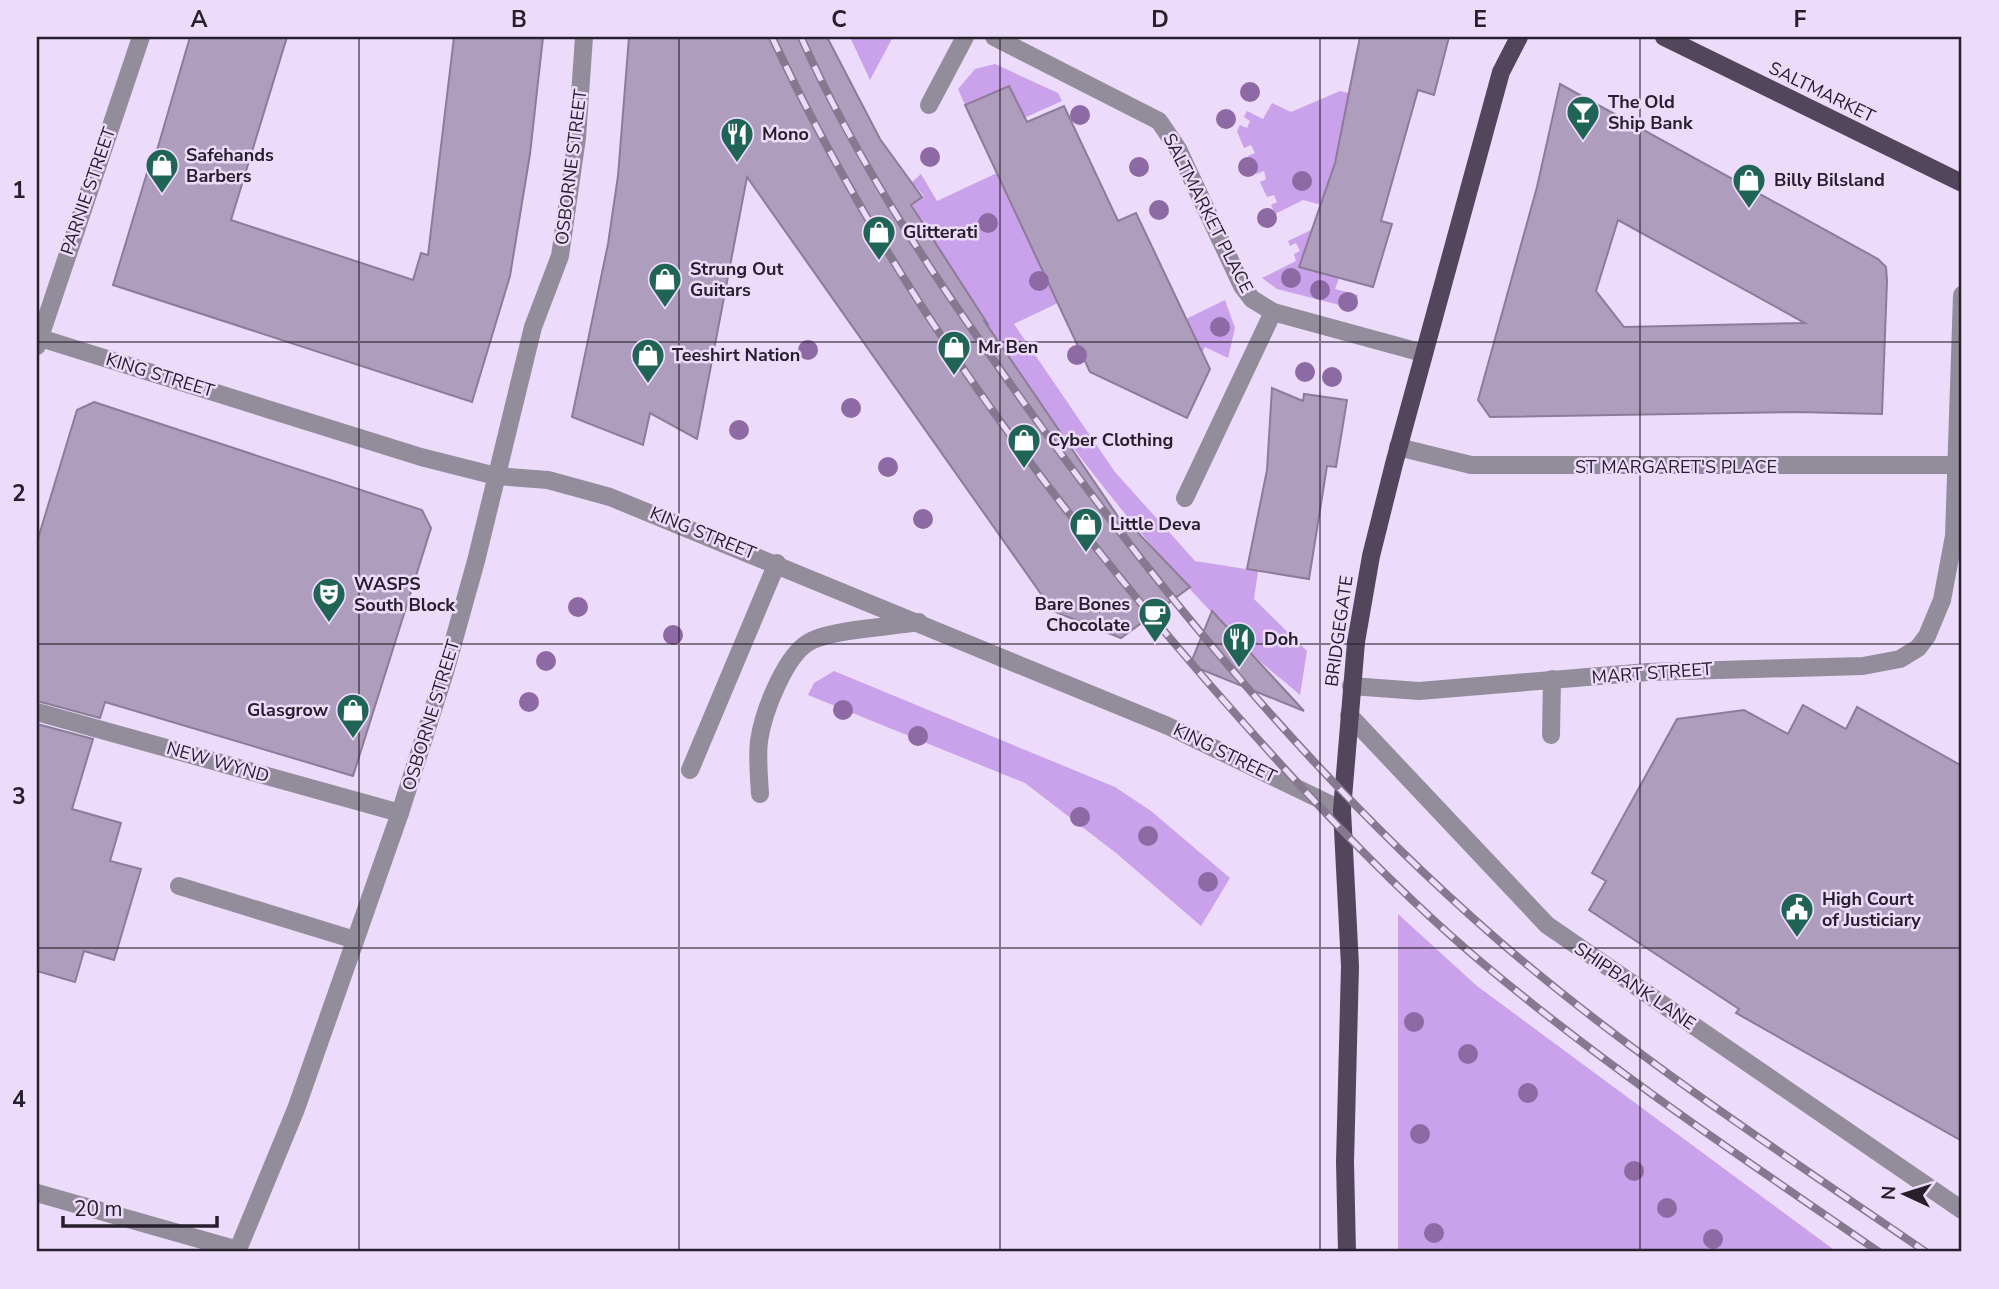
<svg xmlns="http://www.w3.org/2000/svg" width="1999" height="1289" font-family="'Nunito Sans',sans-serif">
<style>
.green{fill:#caa1eb}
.building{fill:#ae9dbc;stroke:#8c7c99;stroke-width:2;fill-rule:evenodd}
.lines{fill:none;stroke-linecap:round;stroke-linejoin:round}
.service{stroke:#938c9a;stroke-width:18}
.minor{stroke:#938c9a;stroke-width:18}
.tertiary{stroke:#938c9a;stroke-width:18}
.primary{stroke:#52465d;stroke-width:18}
.rail-casing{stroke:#85798f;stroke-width:8}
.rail{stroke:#eddbfc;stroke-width:5;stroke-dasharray:16;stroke-linecap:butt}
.tree{fill:#8d6aa3}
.grid{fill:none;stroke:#27202c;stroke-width:2;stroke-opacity:0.55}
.labels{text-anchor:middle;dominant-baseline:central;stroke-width:5;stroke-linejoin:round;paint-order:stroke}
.street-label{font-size:18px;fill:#27202c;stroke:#eddbfc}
.poi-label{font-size:18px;font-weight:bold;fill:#27202c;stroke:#eddbfc;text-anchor:start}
.neatline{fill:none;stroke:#27202c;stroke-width:2.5}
.grid-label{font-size:23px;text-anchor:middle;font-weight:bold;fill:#27202c}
</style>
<rect width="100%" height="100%" fill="#eddbfc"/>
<g class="green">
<path d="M850,37h43l-23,43z"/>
<path d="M995,64l63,29 4,8 -38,17 -23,-13 -30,14 -2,-6 8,-5 -4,-7 -8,4 -7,-16 17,-20z"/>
<path d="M1340,91l13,3 -19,69 10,3 -22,39 -19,-5 -28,14 -4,-9 6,-3 -3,-7 -7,2 -7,-15 6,-3 -2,-8 -8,3 -8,-18 7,-3 -4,-8 -7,3 -7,-17 3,-6 7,3 3,-7 -6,-4 3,-6 16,8 9,-16 19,9z"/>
<path d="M997,173l61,130 -44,21 101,148 80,89 63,10 -4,28 53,52 -7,44c-13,-12 -25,-20 -39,-33 -132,-126 -257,-299 -349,-458l12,-8 -12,-14 9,-8 16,27z"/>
<path d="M1311,230l25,6 3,42 -4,11 23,6 -3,14 -78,-20 -15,-11 34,-17 -2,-7 6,-3 -4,-8 -6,3 -2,-5z"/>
<path d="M1225,300l10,28 -7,30 -23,-11 -10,20 -9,-48z"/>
<path d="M834,671l281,116 36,24 79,67 -29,48 -85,-73 -91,-70 -217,-88 6,-12z"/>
<path d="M1398,914l79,72 360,266h-439z"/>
</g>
<g class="building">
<path d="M190,37h97l-56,183 182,60 8,-27 7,2 26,-218h89l-13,117 -20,122 -38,126 -359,-117 37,-122 3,1z"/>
<path d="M629,37h198l53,102 42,58 -11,8 76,118 -2,-1 134,196 3,-2 68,71 -69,51 -68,-27 -306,-434 -50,262 -47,-26 -7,32 -71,-28 36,-173 10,-68z"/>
<path d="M1360,37h89l-15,58 -16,-5 -37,131 11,3 -19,63 -74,-20 36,-104z"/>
<path d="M1560,84l318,175 8,8 1,14 -5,133 -85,-2 -307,5 -12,-17 59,-213zM1618,220l187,103 -181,4 -28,-36z"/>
<path d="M1009,86l18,36 37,-16 54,115 18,-8 74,156 -23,49 -97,-46 -125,-267z"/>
<path d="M1272,388l31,13 1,-7 43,6 -11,67 -9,-1 -18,113 -62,-10 20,-99z"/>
<path d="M94,402l328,108 9,18 -78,248 -248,-74 -5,16 -63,-17v-159l40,-132z"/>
<path d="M1212,611l92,100 -114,-46z"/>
<path d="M1803,705l43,24 11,-22 105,59v375l-226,-128 3,-4 -150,-99 17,-29 -14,-8 85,-154 67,-9 44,24z"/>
<path d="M37,724l56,15 -21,70 49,14 -11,38 31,8 -27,91 -30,-9 -9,31 -38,-11z"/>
</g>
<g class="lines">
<g class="service">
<path d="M37,712l363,101"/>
<path d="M1349,715l198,210 415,285"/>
<path d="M1551,735l1,-56"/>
<path d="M690,770l87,-207"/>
<path d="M760,794c-1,-17 -3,-36 -1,-53 4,-28 27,-90 54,-101 26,-11 77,-13 106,-18"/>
<path d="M179,886l176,54"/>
</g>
<g class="minor">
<path d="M994,37l165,84 19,28 64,137 10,13 21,13 150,41"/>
<path d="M929,105l36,-68"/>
<path d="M37,337l384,120 75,19"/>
<path d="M37,346l104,-309"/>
<path d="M1398,447l73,18h485"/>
<path d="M1185,498l88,-186"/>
<path d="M37,1193l201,57"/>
<path d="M237,1252l59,-143 104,-296 45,-141 31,-111 57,-234 27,-71 17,-118 7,-101"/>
</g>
<g class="tertiary">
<path d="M496,476l52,4 62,17 558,229 174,84"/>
<path d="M1351,686l68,5 229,-19 215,-6 37,-7 18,-11 9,-12 15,-36 12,-64 8,-241"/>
</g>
<g class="primary">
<path d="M1664,37l298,146"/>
<path d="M1347,1252l-2,-90 5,-196 -8,-156 14,-168 15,-86 23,-92 107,-392 18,-35"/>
</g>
<defs>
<g id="rail">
<path d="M772,37c111,238 267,451 439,649 85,97 171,192 269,275 126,106 264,198 399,291"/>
<path d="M801,37c58,131 140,250 223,366 138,192 289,375 467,531 135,118 288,217 435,318"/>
</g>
</defs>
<use href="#rail" class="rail-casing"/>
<use href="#rail" class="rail"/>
</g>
<g class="tree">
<circle cx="1250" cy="92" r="10"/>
<circle cx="1080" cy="115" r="10"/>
<circle cx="1226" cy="119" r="10"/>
<circle cx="930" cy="157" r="10"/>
<circle cx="1139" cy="167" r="10"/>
<circle cx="1248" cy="167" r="10"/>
<circle cx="1302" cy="181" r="10"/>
<circle cx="1159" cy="210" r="10"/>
<circle cx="1267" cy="218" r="10"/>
<circle cx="988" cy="223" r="10"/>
<circle cx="1291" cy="278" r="10"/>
<circle cx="1039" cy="281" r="10"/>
<circle cx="1320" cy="290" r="10"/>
<circle cx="1348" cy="302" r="10"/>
<circle cx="1220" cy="327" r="10"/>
<circle cx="808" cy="350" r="10"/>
<circle cx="1077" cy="355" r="10"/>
<circle cx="1305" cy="372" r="10"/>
<circle cx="1332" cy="377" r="10"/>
<circle cx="851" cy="408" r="10"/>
<circle cx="739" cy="430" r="10"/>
<circle cx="888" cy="467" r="10"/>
<circle cx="923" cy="519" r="10"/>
<circle cx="578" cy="607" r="10"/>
<circle cx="673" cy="635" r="10"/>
<circle cx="546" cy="661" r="10"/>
<circle cx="529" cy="702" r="10"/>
<circle cx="843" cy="710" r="10"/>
<circle cx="918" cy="736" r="10"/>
<circle cx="1080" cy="817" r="10"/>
<circle cx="1148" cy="836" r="10"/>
<circle cx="1208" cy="882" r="10"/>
<circle cx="1414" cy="1022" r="10"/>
<circle cx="1468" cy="1054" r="10"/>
<circle cx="1528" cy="1093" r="10"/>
<circle cx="1420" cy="1134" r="10"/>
<circle cx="1634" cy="1171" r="10"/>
<circle cx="1667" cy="1208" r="10"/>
<circle cx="1434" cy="1233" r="10"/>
<circle cx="1713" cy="1239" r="10"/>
</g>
<path class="grid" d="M359,37v1215M679,37v1215M1000,37v1215M1320,37v1215M1640,37v1215M37,342h1925M37,644h1925M37,948h1925"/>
<defs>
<symbol id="bar-pin" viewBox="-11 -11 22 30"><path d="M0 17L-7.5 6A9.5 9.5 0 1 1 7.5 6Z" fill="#206456" stroke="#eddbfc"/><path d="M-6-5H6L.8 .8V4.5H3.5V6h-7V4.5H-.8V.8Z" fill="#fff"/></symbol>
<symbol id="restaurant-pin" viewBox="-11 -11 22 30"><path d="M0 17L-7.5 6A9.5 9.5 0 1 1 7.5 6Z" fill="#206456" stroke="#eddbfc"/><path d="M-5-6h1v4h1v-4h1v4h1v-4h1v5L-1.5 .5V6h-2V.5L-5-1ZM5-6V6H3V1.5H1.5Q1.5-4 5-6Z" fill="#fff"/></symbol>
<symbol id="shop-pin" viewBox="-11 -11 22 30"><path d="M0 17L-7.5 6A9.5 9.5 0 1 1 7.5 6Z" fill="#206456" stroke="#eddbfc"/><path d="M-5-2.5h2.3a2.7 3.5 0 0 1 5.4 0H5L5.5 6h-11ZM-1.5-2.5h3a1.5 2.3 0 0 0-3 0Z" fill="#fff"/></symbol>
<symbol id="theatre-pin" viewBox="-11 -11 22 30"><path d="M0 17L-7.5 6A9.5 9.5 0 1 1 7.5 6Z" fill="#206456" stroke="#eddbfc"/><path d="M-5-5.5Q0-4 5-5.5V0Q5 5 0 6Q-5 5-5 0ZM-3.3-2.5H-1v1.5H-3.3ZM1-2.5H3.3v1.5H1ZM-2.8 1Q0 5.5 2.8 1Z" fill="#fff"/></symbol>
<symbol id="cafe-pin" viewBox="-11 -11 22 30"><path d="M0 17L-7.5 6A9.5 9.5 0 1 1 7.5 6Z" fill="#206456" stroke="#eddbfc"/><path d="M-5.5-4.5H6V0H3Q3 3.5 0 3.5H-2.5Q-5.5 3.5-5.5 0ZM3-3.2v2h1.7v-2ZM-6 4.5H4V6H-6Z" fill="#fff"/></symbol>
<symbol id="civic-pin" viewBox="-11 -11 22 30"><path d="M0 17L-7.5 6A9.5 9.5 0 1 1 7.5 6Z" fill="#206456" stroke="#eddbfc"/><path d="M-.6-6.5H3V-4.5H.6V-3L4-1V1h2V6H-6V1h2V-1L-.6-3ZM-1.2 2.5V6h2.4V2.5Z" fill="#fff"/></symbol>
</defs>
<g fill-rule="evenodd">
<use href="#bar-pin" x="1564" y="93" width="38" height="52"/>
<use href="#restaurant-pin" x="718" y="115" width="38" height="52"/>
<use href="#shop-pin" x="143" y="146" width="38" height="52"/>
<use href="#shop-pin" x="1730" y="161" width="38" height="52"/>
<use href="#shop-pin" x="860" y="213" width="38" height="52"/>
<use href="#shop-pin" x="646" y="260" width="38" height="52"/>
<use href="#shop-pin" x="935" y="328" width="38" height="52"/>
<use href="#shop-pin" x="629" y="336" width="38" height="52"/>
<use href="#shop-pin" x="1005" y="421" width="38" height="52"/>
<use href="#shop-pin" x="1067" y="505" width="38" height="52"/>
<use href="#theatre-pin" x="310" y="575" width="38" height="52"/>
<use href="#cafe-pin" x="1136" y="595" width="38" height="52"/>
<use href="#restaurant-pin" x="1220" y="620" width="38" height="52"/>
<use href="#shop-pin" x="334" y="691" width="38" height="52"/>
<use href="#civic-pin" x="1778" y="890" width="38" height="52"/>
</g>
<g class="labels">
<g class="street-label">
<text transform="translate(1822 92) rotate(26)">SALTMARKET</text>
<text transform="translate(571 167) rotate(-83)">OSBORNE STREET</text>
<text transform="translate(88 191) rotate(-71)">PARNIE STREET</text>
<text transform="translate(1208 213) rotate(63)">SALTMARKET PLACE</text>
<text transform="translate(160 375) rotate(17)">KING STREET</text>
<text x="1676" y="467">ST MARGARET'S PLACE</text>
<text transform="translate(703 533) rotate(22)">KING STREET</text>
<text transform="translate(1339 631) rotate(-82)">BRIDGEGATE</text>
<text transform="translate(1652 673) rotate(-4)">MART STREET</text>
<text transform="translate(431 715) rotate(-73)">OSBORNE STREET</text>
<text transform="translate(1225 753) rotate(26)">KING STREET</text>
<text transform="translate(218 762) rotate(16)">NEW WYND</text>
<text transform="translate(1635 986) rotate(34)">SHIPBANK LANE</text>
</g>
<g class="poi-label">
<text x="1608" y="102">The Old<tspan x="1608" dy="21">Ship Bank</tspan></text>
<text x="762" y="134">Mono</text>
<text x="186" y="155">Safehands<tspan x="186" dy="21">Barbers</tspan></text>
<text x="1774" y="180">Billy Bilsland</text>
<text x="903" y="232">Glitterati</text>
<text x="690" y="269">Strung Out<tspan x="690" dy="21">Guitars</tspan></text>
<text x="978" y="347">Mr Ben</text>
<text x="672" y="355">Teeshirt Nation</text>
<text x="1048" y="440">Cyber Clothing</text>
<text x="1110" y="524">Little Deva</text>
<text x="354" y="584">WASPS<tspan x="354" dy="21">South Block</tspan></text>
<text x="1130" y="604" text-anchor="end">Bare Bones<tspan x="1130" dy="21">Chocolate</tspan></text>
<text x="1264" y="639">Doh</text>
<text x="328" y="710" text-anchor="end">Glasgrow</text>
<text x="1822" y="899">High Court<tspan x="1822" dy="21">of Justiciary</tspan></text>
</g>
</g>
<rect width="1999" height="1289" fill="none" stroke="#eddbfc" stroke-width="77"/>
<g transform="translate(1905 1194) rotate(274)" stroke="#eddbfc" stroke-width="5" paint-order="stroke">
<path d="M0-5L12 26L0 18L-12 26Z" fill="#27202c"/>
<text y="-10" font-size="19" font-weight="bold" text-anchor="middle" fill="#27202c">N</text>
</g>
<path d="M63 1216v10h154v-10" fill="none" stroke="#27202c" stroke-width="3.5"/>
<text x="74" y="1216" font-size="21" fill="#27202c" stroke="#eddbfc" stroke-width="5" paint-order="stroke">20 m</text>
<rect x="38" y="38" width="1922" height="1212" class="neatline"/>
<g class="grid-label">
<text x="199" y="27">A</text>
<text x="519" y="27">B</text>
<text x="839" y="27">C</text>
<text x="1160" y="27">D</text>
<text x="1480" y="27">E</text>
<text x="1800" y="27">F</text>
<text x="19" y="198">1</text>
<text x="19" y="501">2</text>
<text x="19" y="804">3</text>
<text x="19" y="1107">4</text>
</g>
</svg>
